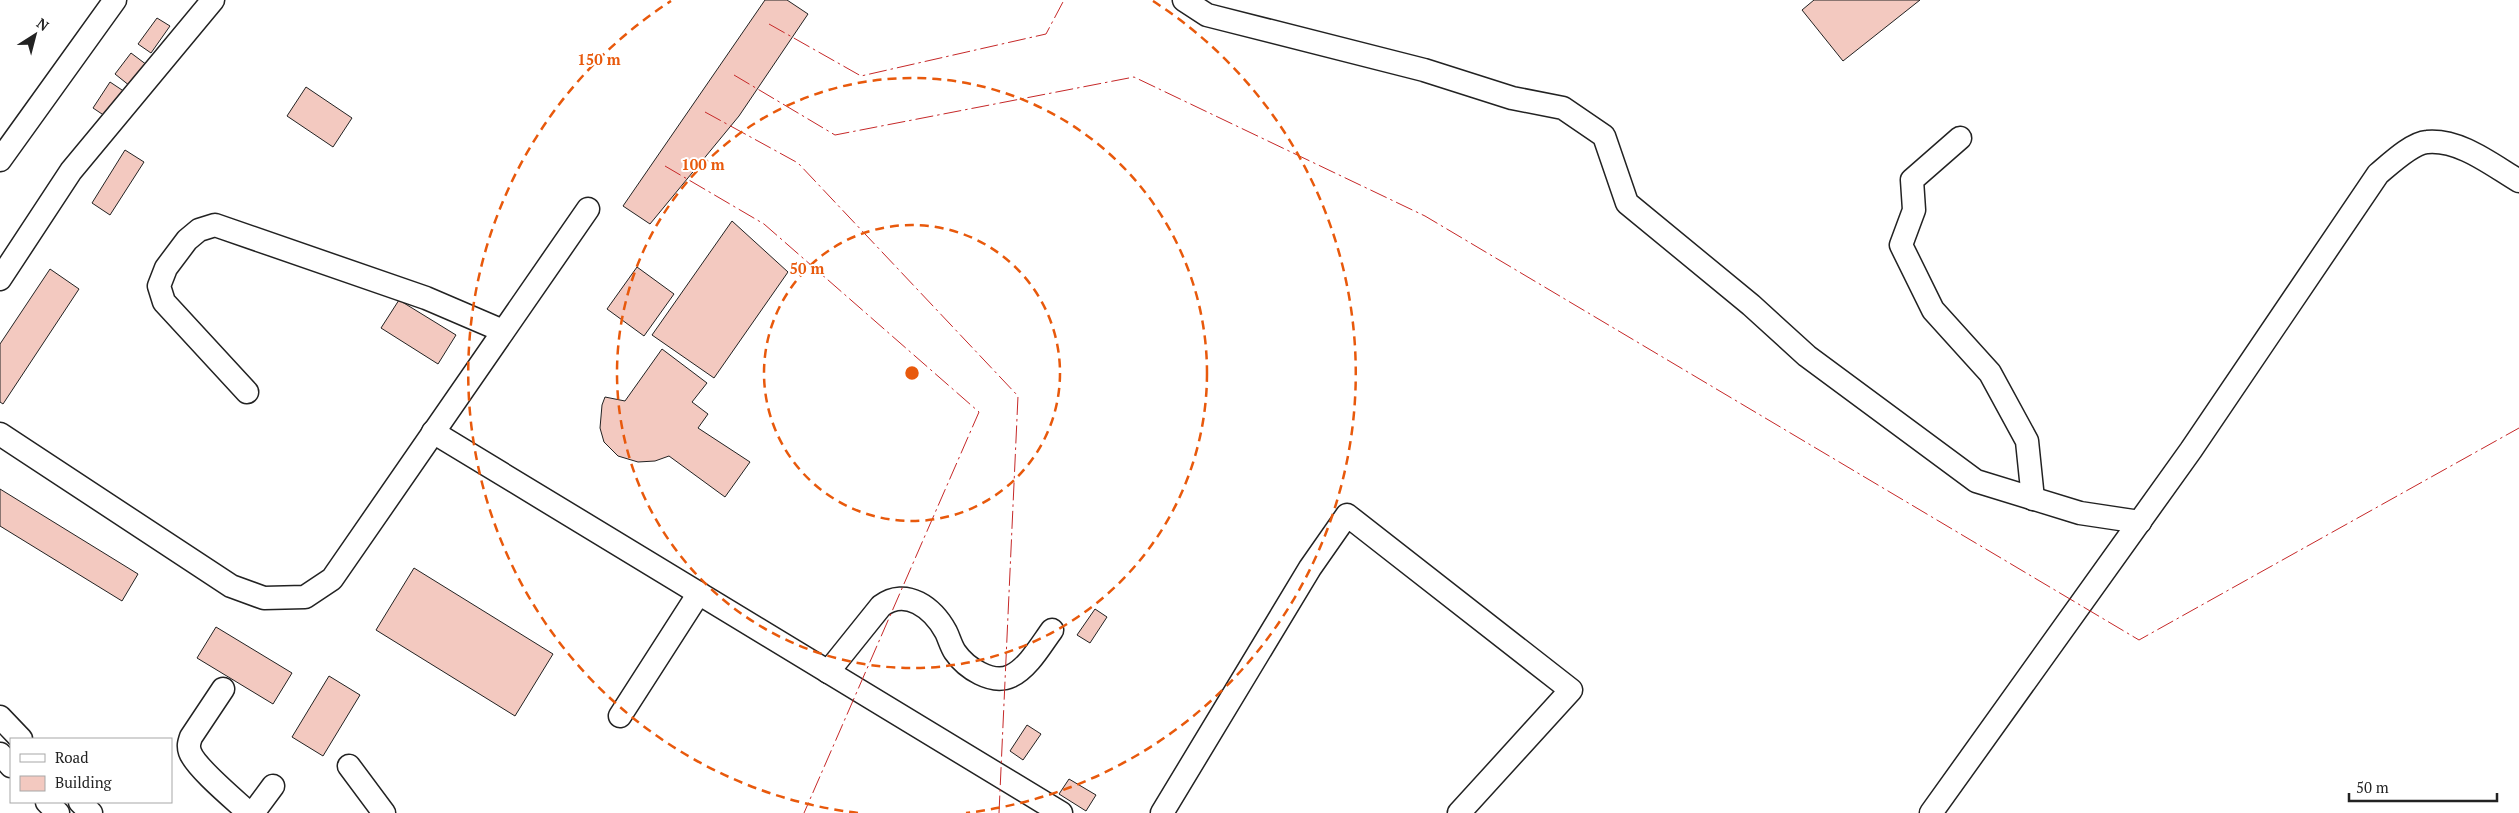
<svg xmlns="http://www.w3.org/2000/svg" width="2519" height="813" font-family="'PT Serif',serif">
<style>
.building{fill:#f3c9c0;stroke:#222}
.lines{fill:none;stroke-linecap:round;stroke-linejoin:round}
.minor-casing{stroke:#222;stroke-width:25}
.minor{stroke:#fff;stroke-width:22}
.power{stroke:#c62828;stroke-width:1;stroke-dasharray:18 4 2.5 4;stroke-linecap:butt}
.ring{fill:none;stroke:#e8590c;stroke-width:2.5;stroke-dasharray:9 6}
.centre{fill:#e8590c;stroke:#fff;stroke-width:2.5}
.ring-label{font-size:15px;text-anchor:middle;font-weight:bold;fill:#e8590c;stroke:#fff;stroke-width:4;stroke-linejoin:round;paint-order:stroke}
</style>
<rect width="100%" height="100%" fill="#fff"/>
<g class="building">
<path d="M765,0h22l21,14 -69,102 -89,108 -27,-18z"/>
<path d="M1814,0h106l-77,61 -41,-51z"/>
<path d="M157,18l13,8 -19,27 -13,-9z"/>
<path d="M131,53l16,12 -17,21 -15,-12z"/>
<path d="M110,82l15,10 -17,26 -15,-10z"/>
<path d="M306,87l46,31 -19,29 -46,-31z"/>
<path d="M125,150l19,12 -34,53 -18,-12z"/>
<path d="M732,221l56,51 -74,106 -62,-43z"/>
<path d="M637,267l37,27 -30,42 -37,-27z"/>
<path d="M50,269l29,20 -76,115 -3,-2v-58z"/>
<path d="M399,300l57,35 -18,29 -57,-36z"/>
<path d="M662,349l45,34 -15,19 16,12 -10,14 52,34 -25,35 -56,-41 -14,5 -17,1 -20,-6 -14,-14 -4,-14 2,-23 3,-8 20,4z"/>
<path d="M0,489l138,85 -16,27 -122,-75z"/>
<path d="M414,568l139,86 -38,62 -139,-86z"/>
<path d="M1095,609l12,8 -17,26 -13,-8z"/>
<path d="M216,627l76,46 -19,31 -76,-46z"/>
<path d="M329,676l31,19 -37,61 -31,-19z"/>
<path d="M1027,725l14,9 -18,26 -13,-9z"/>
<path d="M1069,779l27,16 -10,16 -27,-17z"/>
</g>
<g class="lines">
<defs>
<g id="minor">
<path d="M1184,0l23,15 217,55 88,28 51,10 41,28 23,67 124,102 56,51 169,125 104,32 60,9"/>
<path d="M1960,138l-48,42 2,30 -13,35 32,65 57,63 37,68 6,58"/>
<path d="M0,160l115,-160"/>
<path d="M0,279l71,-108 142,-171"/>
<path d="M247,392l-83,-90 -5,-16 7,-18 21,-28 12,-10 16,-5 211,73 77,33"/>
<path d="M433,432l628,381"/>
<path d="M0,434l231,152 33,12 41,-1 27,-18 256,-370"/>
<path d="M828,672l53,-66c25,-19 52,2 65,26 3,6 5,14 9,20 11,16 37,33 56,24 17,-8 30,-31 41,-46"/>
<path d="M223,689l-32,48c-2,6 -3,9 -1,15 5,15 46,49 59,61"/>
<path d="M620,716l79,-123"/>
<path d="M0,717l21,22"/>
<path d="M0,754l11,12"/>
<path d="M349,766l35,47"/>
<path d="M47,802l11,11"/>
<path d="M80,802l11,11"/>
<path d="M253,813l20,-27"/>
<path d="M1162,813l148,-245 37,-53 224,175 -112,123"/>
<path d="M1931,813l260,-363 187,-276c12,-10 34,-31 49,-32 33,-3 65,23 92,39"/>
</g>
</defs>
<use href="#minor" class="minor-casing"/>
<use href="#minor" class="minor"/>
<g class="power">
<path d="M769,24l92,52 185,-42 18,-34"/>
<path d="M734,75l101,60 299,-58 291,139 714,424 380,-212"/>
<path d="M705,112l93,51 220,233 -19,417"/>
<path d="M665,166l99,58 215,188 -175,401"/>
</g>
</g>
<g class="ring">
<circle cx="912" cy="373" r="148"/>
<circle cx="912" cy="373" r="295"/>
<path d="M858 813A443 443 0 0 1 671 1M1153 1A443 443 0 0 1 966 813"/>
</g>
<circle cx="912" cy="373" r="8" class="centre"/>
<g class="ring-label">
<text x="599" y="65">150 m</text>
<text x="703" y="170">100 m</text>
<text x="807" y="274">50 m</text>
</g>
<rect x="10" y="738" width="162" height="65" fill="#ffffff" stroke="#a7a7a7"/>
<rect x="20" y="754" width="25" height="8" fill="#ffffff" stroke="#a7a7a7"/>
<text x="55" y="763" font-size="15" fill="#222222">Road</text>
<rect x="20" y="776" width="25" height="15" fill="#f3c9c0" stroke="#a7a7a7"/>
<text x="55" y="788" font-size="15" fill="#222222">Building</text>
<g transform="translate(35 35) rotate(36)" stroke="#ffffff" stroke-width="4" paint-order="stroke">
<path d="M0-4L9 19L0 12L-9 19Z" fill="#222222"/>
<text y="-8" font-size="14" font-weight="bold" text-anchor="middle" fill="#222222">N</text>
</g>
<path d="M2349 793v8h148v-8" fill="none" stroke="#222222" stroke-width="2.5"/>
<text x="2356" y="793" font-size="15" fill="#222222" stroke="#ffffff" stroke-width="4" paint-order="stroke">50 m</text>
</svg>
